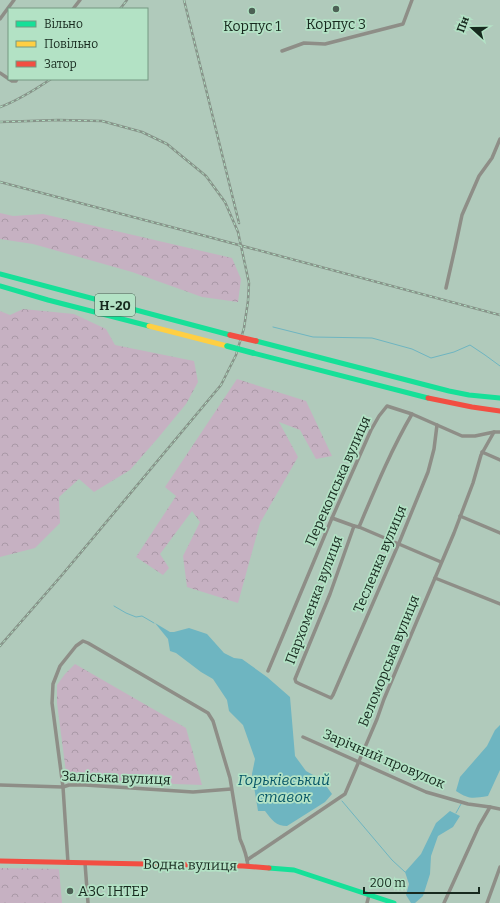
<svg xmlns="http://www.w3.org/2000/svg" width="500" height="903" font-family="Bitter,serif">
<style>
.forest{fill:url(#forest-crowns)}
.water{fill:#6eb5c1}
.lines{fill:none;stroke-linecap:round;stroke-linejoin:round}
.stream{stroke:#6eb5c1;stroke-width:1}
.street{stroke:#8e8e87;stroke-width:3.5}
.fast{stroke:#16e098;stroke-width:5}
.slow{stroke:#ffcf43;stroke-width:5}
.jam{stroke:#f24e42;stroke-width:5}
.rail-casing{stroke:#879389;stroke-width:2.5}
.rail{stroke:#b3e2c5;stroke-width:1;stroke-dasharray:3;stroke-linecap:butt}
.fast-bridge{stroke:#16e098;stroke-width:5.5}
.jam-bridge{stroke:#f24e42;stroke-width:5.5}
.poi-dot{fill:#4d6155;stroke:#b3e2c5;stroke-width:1.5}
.labels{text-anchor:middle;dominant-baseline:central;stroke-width:3.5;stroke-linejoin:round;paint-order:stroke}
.shield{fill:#b3e2c5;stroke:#466050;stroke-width:1}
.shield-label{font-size:13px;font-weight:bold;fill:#17291e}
.poi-label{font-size:14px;fill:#17291e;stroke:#b3e2c5}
.street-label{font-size:14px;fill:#17291e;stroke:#b3e2c5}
.water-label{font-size:15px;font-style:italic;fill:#075667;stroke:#b3e2c5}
</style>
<defs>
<pattern id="forest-crowns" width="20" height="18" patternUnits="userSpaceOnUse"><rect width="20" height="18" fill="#c6b1c2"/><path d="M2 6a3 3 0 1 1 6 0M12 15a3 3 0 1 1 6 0" fill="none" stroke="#a998a6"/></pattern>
</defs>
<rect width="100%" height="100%" fill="#b0cabb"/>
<g class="forest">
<path d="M0,213l13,3 30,-2 189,44 9,21 -3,23 -36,-5 -70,-25 -99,-28 -33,-5z"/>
<path d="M23,309l51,5 32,15 9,16 79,16 4,21 -12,22 -28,34 -28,32 -36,22 -15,-13 -20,18 1,26 -25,25 -35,9v-246l10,4z"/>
<path d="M237,379l69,22 26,55 -16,3 -16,-29 -21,-8 19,35 -38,66 -22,80 -51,-16 -4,-31 17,-34 -8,-11 -32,43 9,14 -6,7 -27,-18 40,-61 -11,-9z"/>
<path d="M75,664l111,64 16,57 -135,-5 -10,-77v-18l8,-11z"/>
<path d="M0,868l59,1 3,34h-62z"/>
</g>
<g class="water">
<path d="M155,623l15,9h4l15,-4 18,6 17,19 10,5 8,1 25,18 23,20 5,59 11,15 16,9 10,14 -7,8 -38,24c-11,0 -15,-6 -22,-15h-7l-6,-37 3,-15 -12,-34 -14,-14 -2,-11 -14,-21 -12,-7 -25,-19 -6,-2 -2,-12z"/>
<path d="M500,725v45l-12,26c-15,2 -18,4 -32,-5l4,-14 27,-31 8,-16z"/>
<path d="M450,811l10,5 -7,11 -15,9 -7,20 -1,18 -7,22 -8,7h-4l-5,-8 3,-11 -4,-12 16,-18 15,-31z"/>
</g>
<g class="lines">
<g class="stream">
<path d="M273,327l40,10 59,1 40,11 19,9 23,-6 16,-7 15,10 15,11"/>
<path d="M114,606l12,7 10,4 6,-1 12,7"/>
<path d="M342,801l50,59 13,12"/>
<path d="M456,813l5,-9"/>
</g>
<g class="street">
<path d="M73,9l7,-9"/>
<path d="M0,19l14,-19"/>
<path d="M282,51l22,-8 21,1 78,-20 9,-24"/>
<path d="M0,73l9,6"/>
<path d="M9,79l3,2h4l1,-2"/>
<path d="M446,288l9,-40 7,-33 17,-39 13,-18 8,-19"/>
<path d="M482,452l18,8"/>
<path d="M460,516l40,17"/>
<path d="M332,518l22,8 5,1 82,35"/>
<path d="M354,526l-24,68 -35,85 1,3 4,2 31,14 2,-3 66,-152 29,-71 6,-23 3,-24"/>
<path d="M359,527c16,-38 32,-77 53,-113"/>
<path d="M435,578l65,26"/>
<path d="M268,671l64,-153 39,-88 8,-14 8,-10 25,8 50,22h13l19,-4"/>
<path d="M303,737l123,55 42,12 22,3 10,2"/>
<path d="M0,785l63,2 6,-2h16l108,7 38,-3"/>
<path d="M247,860l98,-66 32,-75 7,-20 70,-166 19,-50 8,-28 13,-23h6"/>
<path d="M68,863l-5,-76 -11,-84 1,-19 7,-18 16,-20 7,-5 5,2 120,70 5,8 17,57 10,61c4,9 7,18 8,27"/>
<path d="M85,863l3,40"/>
<path d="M367,903l2,-8"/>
<path d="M444,903l35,-77 11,-19"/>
<path d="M487,903l13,-36"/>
</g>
<g class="fast">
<path d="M0,274l230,61"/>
<path d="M0,286l48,14 101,26"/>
<path d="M256,341l193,50 20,4 31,3"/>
<path d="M253,353l175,45"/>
<path d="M269,868l25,2 100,33"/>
</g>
<path class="slow" d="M149,326l78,20"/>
<g class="jam">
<path d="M428,398l44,9 28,4"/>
<path d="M0,861l243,5 26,2"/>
</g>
<defs>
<g id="rail">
<path d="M184,0l55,223"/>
<path d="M120,9l7,-9"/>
<path d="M0,107c17,-6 36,-18 51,-28"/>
<path d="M0,122l58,-2 44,1 40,11 25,12 39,32 19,26 13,30 11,51 -1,18 -4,27 -8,27 -15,30 -159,190 -62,71"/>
<path d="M0,182l209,55 291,78"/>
</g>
</defs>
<use href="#rail" class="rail-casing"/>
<use href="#rail" class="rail"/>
<path class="fast-bridge" d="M227,346l26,7"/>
<path class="jam-bridge" d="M230,335l26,6"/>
</g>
<g class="poi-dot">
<circle cx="336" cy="9" r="4"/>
<circle cx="252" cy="11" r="4"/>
<circle cx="70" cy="891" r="4"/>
</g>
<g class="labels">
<rect class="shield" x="95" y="294" width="40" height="22" rx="3"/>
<g class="shield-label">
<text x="115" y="305">Н-20</text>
</g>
<g class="poi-label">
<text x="336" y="24">Корпус 3</text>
<text x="252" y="26">Корпус 1</text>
<text x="78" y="891" text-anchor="start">АЗС ІНТЕР</text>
</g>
<g class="street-label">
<text transform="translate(338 481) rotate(-66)">Перекопська вулиця</text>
<text transform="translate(380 559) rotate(-67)">Тесленка вулиця</text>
<text transform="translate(314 600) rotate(-69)">Пархоменка вулиця</text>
<text transform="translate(389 661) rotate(-68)">Беломорська вулиця</text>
<text transform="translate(384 759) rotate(23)">Зарічний провулок</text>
<text transform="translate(116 778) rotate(2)">Заліська вулиця</text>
<text transform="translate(190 865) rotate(1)">Водна вулиця</text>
</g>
<g class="water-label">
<text x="284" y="780">Горьківський<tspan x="284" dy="17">ставок</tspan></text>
</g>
</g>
<rect x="8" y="8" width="140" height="72" fill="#b3e2c5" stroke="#759882"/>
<rect x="16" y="21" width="20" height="6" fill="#16e098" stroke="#759882"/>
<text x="44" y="28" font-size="12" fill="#17291e">Вільно</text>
<rect x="16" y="41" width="20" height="6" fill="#ffcf43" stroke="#759882"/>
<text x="44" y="48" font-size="12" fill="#17291e">Повільно</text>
<rect x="16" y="61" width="20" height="6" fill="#f24e42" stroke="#759882"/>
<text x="44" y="68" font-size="12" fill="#17291e">Затор</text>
<g transform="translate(472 28) rotate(291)" stroke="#b3e2c5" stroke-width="3" paint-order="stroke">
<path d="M0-3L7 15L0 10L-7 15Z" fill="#17291e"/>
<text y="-6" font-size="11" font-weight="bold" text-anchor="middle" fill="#17291e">Пн</text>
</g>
<path d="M364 887v6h115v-6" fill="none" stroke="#17291e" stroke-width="2"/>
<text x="370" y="887" font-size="12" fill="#17291e" stroke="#b3e2c5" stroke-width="3" paint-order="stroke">200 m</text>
</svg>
